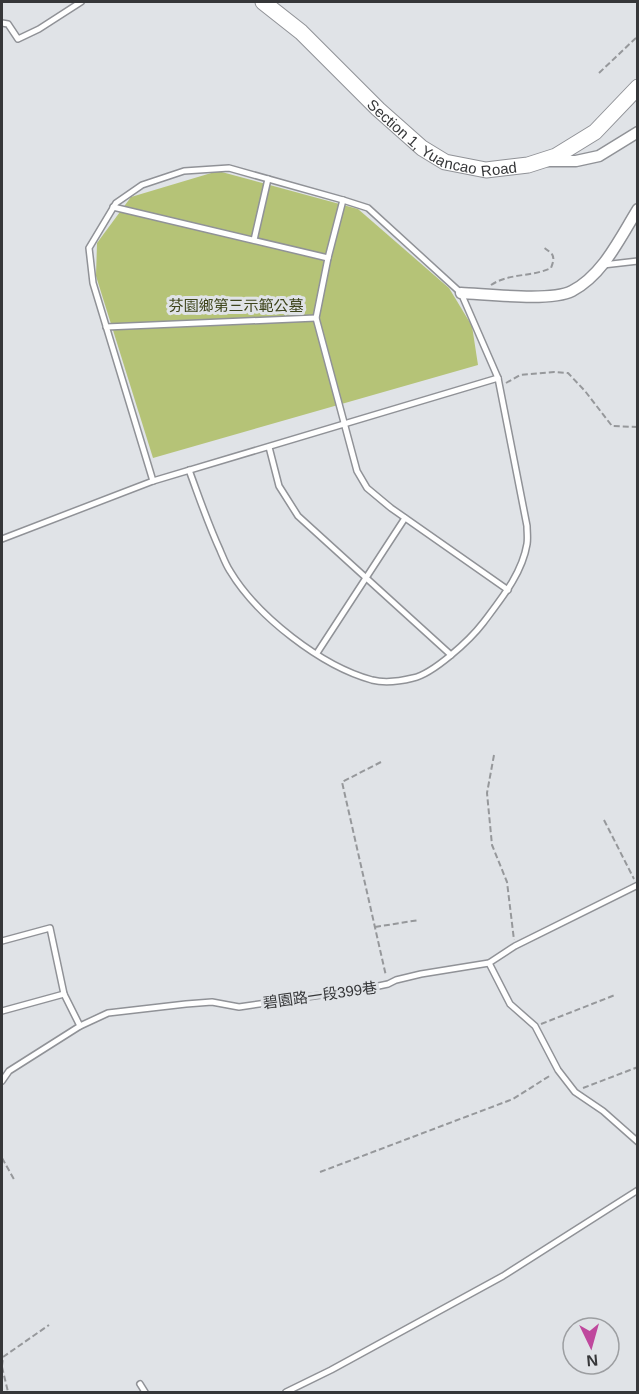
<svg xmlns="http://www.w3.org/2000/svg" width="639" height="1394" font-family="Helvetica,'Noto Sans TC',sans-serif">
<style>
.green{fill:#b5c377}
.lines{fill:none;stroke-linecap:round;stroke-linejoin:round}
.service-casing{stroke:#909297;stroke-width:8}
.minor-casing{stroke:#909297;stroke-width:13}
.secondary-casing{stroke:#909297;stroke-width:17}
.path{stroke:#96989b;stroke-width:2;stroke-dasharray:6 3;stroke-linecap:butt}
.service{stroke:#fff;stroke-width:5}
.minor{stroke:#fff;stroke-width:10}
.secondary{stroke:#fff;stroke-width:15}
.labels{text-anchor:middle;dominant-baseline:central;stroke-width:6;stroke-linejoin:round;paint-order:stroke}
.street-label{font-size:15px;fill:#363739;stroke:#e0e3e7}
.park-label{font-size:15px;fill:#3e451c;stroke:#e0e3e7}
</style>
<rect width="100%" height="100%" fill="#e0e3e7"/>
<path class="green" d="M218,171l140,38 91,79 23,38 6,39 -325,93 -57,-182 1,-33 34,-46z"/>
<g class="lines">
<defs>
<g id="service">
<path d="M2,23l6,1 10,15 21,-10 42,-27"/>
<path d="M343,200l-15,58 -12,60 41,153 10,17 24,20 117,82"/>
<path d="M113,207l215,51"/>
<path d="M254,240l14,-61"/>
<path d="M603,265l35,-4"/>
<path d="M106,327l210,-9"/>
<path d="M269,447l10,39 19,30 153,139"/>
<path d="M153,481l-60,-198 -4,-35 27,-45 26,-18 42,-14 45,-3 114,32 25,8 93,85 37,85 29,148c0,6 1,12 0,18 -5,30 -26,55 -44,79 -13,17 -50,51 -70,55 -12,3 -29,5 -41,2 -51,-14 -115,-64 -142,-109 -4,-6 -7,-14 -10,-21 -12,-26 -21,-53 -31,-80"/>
<path d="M2,539l151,-58 345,-103"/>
<path d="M317,653l88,-135"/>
<path d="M2,941l48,-13 14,66 16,32"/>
<path d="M489,963l21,41 25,22 23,44 17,22 28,19 35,31"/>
<path d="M2,1011l62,-17"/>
<path d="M2,1081l7,-10 71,-45 28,-13 78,-9 26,-2 27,5 130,-19 19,-4 8,-4 25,-6 68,-11 26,-17 123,-61"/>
<path d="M140,1384l5,8"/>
<path d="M286,1392l45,-22 172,-94 135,-86"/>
</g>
<g id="minor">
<path d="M548,161h28l23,-5 39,-24"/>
<path d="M461,293c25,1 90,9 111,-2 31,-16 48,-53 66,-82"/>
</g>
<g id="secondary">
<path id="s1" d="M263,2l38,30 77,77 44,39 23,14 41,8 42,-5 28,-9 39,-24 43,-45"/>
</g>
</defs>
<use href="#service" class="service-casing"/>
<use href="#minor" class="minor-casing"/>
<use href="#secondary" class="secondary-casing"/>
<g class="path">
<path d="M599,73l39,-37"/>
<path d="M491,285c18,-12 41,-8 60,-17 5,-13 2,-14 -8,-21"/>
<path d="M506,383l14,-8 34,-3 14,1 17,18 27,35 26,1"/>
<path d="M494,755l-7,38 5,52 15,37 7,58"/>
<path d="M381,762l-39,20 44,194"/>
<path d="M604,820l30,59"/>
<path d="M375,927l44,-7"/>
<path d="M541,1024l74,-29"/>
<path d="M583,1088l55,-21"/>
<path d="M2,1158l13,23"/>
<path d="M320,1172l193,-73 38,-24"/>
<path d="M2,1366l1,-9 46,-32"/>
<path d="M2,1367l6,25"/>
</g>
<use href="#service" class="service"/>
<use href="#minor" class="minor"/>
<use href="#secondary" class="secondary"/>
</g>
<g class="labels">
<g class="street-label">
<text stroke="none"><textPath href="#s1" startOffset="231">Section 1, Yuancao Road</textPath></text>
<text transform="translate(320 995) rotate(-8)">碧園路一段399巷</text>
</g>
<g class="park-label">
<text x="236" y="305">芬園鄉第三示範公墓</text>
</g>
</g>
<rect width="639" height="1394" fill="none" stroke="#363739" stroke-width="6"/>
<g transform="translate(591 1346) rotate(175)"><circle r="28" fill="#e0e3e7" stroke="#9c9ea1" stroke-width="1.5"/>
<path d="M0-4.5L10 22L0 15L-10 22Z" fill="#bf489d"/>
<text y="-9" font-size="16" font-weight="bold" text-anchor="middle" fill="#363739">N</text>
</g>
</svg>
